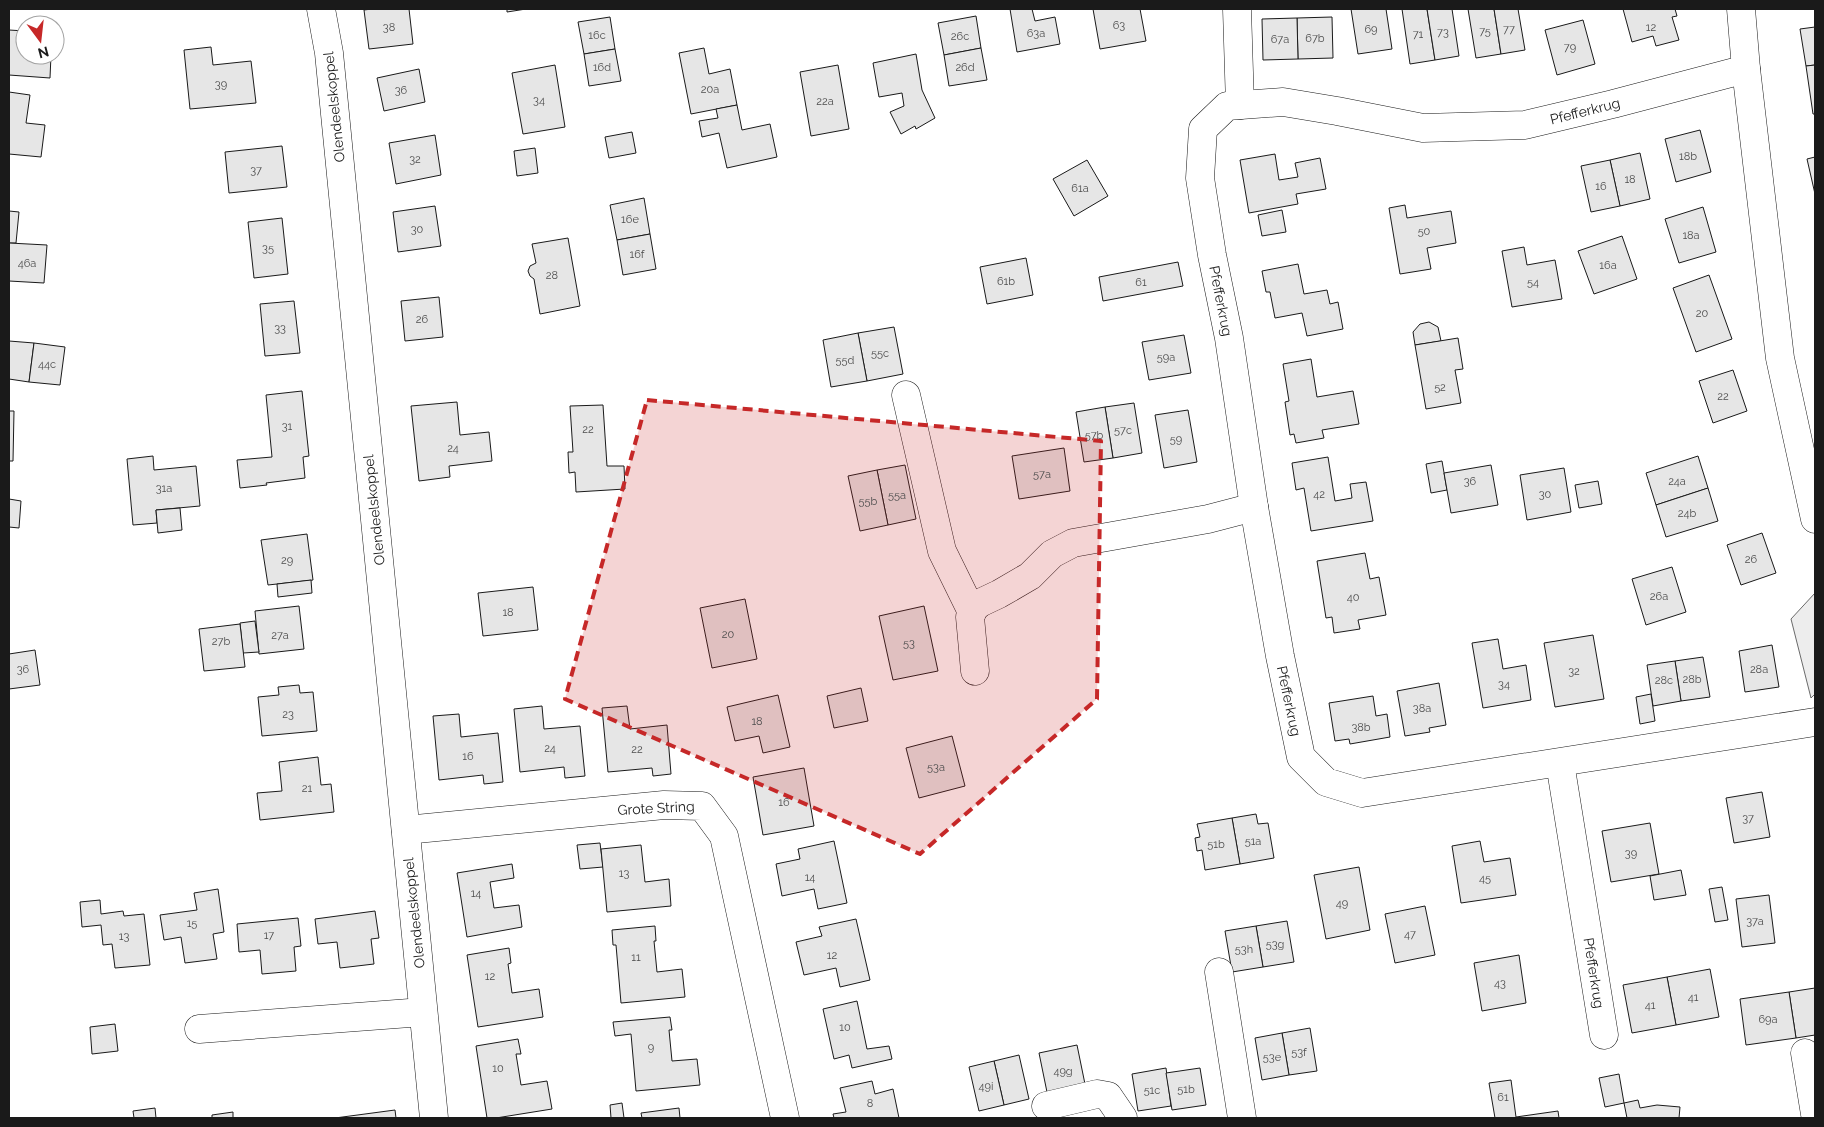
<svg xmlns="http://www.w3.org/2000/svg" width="1824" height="1127" font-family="Raleway,sans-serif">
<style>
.parking{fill:#ededed;stroke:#6a6a6a}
.building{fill:#e6e6e6;stroke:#1a1a1a}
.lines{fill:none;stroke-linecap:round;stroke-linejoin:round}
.minor-casing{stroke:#1a1a1a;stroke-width:29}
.minor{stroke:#fff;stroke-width:28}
.marked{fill:#c62828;fill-opacity:0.2;stroke:#c62828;stroke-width:4;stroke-dasharray:10 6;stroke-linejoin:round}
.labels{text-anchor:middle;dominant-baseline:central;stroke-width:4;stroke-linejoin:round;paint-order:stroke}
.number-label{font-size:11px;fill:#4d4d4d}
.street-label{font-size:14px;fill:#1a1a1a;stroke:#fff}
</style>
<rect width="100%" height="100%" fill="#fff"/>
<path class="parking" d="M1815,593v101l-4,4 -20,-79z"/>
<g class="building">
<path d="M372,9h37l4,35 -44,5 -5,-39z"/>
<path d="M507,9h19l-19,3z"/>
<path d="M1010,9h22l3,12 20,-4 5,27 -43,8z"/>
<path d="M1093,9h47l6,32 -46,8z"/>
<path d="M1351,9h35l6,40 -34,5z"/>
<path d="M1402,9h25l8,51 -25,4z"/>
<path d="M1427,9h25l7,47 -24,4z"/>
<path d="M1468,9h26l7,45 -25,4z"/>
<path d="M1494,9h24l7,41 -24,4z"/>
<path d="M1623,9h52l2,7 -5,1 7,23 -23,6 -3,-10 -21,6z"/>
<path d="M976,16l5,32 -37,7 -6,-32z"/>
<path d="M610,17l5,32 -31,5 -6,-32z"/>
<path d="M1332,17l1,41 -35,1 -1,-41z"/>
<path d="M1297,18l1,41 -35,1 -1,-41z"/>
<path d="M1583,20l12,44 -38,11 -12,-45z"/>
<path d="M1815,27v38l-9,1 -6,-37z"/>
<path d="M9,30l16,1v24h26l-1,23 -41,-3z"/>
<path d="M211,47l2,18 38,-4 5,42 -66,6 -6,-59z"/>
<path d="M704,48l5,26 21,-5 7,36 -46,9 -12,-61z"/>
<path d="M981,48l6,32 -38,6 -5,-31z"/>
<path d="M615,49l6,32 -32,5 -5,-32z"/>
<path d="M916,54l6,36 13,28 -19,11 -1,-3 -14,8 -11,-22 14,-6 -2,-13 -23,4 -6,-34z"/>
<path d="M555,65l10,62 -42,7 -11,-61z"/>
<path d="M838,65l11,64 -38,7 -11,-64z"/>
<path d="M1815,65v49h-2l-7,-48z"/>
<path d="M419,69l6,33 -41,9 -7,-33z"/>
<path d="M9,92l21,3 -4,28 19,2 -4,32 -32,-3z"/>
<path d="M737,105l5,25 28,-6 7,33 -50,11 -8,-35 -17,4 -3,-16 19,-3 -2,-9z"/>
<path d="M1700,130l11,42 -35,10 -11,-43z"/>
<path d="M632,132l4,21 -27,5 -4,-21z"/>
<path d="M435,135l6,40 -45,9 -7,-41z"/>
<path d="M282,146l5,41 -58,6 -4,-41z"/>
<path d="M535,148l3,25 -21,3 -3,-25z"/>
<path d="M1640,153l10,46 -30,7 -10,-46z"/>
<path d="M1275,154l4,26 19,-3 -3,-14 25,-5 6,31 -30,5 2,10 -49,9 -9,-53z"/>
<path d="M1815,157v37l-8,-35z"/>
<path d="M1087,160l21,36 -34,20 -21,-37z"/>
<path d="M1610,160l10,46 -29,6 -10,-46z"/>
<path d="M644,198l6,36 -33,6 -7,-35z"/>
<path d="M1405,205l2,13 44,-7 5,32 -29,5 4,21 -31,5 -11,-66z"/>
<path d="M435,206l6,40 -43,6 -5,-40z"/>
<path d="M1703,207l13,45 -37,11 -14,-44z"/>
<path d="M1282,210l4,22 -24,4 -4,-21z"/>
<path d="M9,211l10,1 -3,31h-7z"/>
<path d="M282,218l6,56 -34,4 -6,-56z"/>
<path d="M650,234l6,35 -33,6 -6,-35z"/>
<path d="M1622,236l15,43 -43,15 -16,-43z"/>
<path d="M568,238l12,68 -40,8 -6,-35 -4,-3 -2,-5 2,-5 6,-3 -4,-19z"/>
<path d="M9,243l38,2 -3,38 -35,-2z"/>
<path d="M1524,247l3,18 28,-5 7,39 -50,8 -10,-56z"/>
<path d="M1026,258l7,37 -46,9 -7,-37z"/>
<path d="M1178,262l5,24 -80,15 -4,-24z"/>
<path d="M1298,264l6,30 23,-4 3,14 8,-2 5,27 -36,7 -5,-23 -27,5 -5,-26h-4l-4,-21z"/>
<path d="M1709,275l23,64 -36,13 -23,-64z"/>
<path d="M439,297l4,40 -38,4 -4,-40z"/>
<path d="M294,301l6,52 -35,3 -5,-52z"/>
<path d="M1429,322l9,5 3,14 -26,4 -2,-13 7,-8z"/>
<path d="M894,327l9,47 -36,7 -9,-48z"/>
<path d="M858,333l9,48 -36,6 -8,-47z"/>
<path d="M1184,335l7,38 -42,7 -7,-38z"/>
<path d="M1458,338l5,31 -8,1 6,33 -35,6 -11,-64z"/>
<path d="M9,341l25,2 -5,39 -20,-3z"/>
<path d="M34,343l31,4 -5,38 -31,-3z"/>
<path d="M1311,359l6,38 36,-6 6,33 -37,6 2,8 -28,5 -2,-9 -4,1 -5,-33 4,-1 -6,-37z"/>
<path d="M1733,370l14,41 -34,12 -14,-42z"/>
<path d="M302,391l7,65 -6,1 2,21 -39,5 1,2 -27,3 -3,-28 35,-3 -6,-62z"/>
<path d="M457,402l3,33 29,-3 3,29 -43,5 1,11 -31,4 -8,-75z"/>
<path d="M1134,403l8,50 -29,5 -8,-51z"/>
<path d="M603,405l4,61h17l1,23 -49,3 -1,-20 -6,1 -1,-21h5l-3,-46z"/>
<path d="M1105,407l8,51 -29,4 -8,-50z"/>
<path d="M1188,410l9,52 -33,6 -9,-53z"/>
<path d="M9,411h5l-1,50h-4z"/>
<path d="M1064,448l6,43 -51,8 -7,-43z"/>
<path d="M153,456l1,14 42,-4 4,40 -44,4 1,13 -24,2 -6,-66z"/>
<path d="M1698,456l10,32 -52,17 -10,-32z"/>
<path d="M1328,457l7,44 17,-3 -2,-14 16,-2 7,39 -62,10 -7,-43 -8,2 -4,-27z"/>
<path d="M1442,461l5,29 -16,3 -5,-29z"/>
<path d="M905,465l11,54 -28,6 -11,-55z"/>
<path d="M1491,465l7,40 -47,8 -7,-40z"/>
<path d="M1564,468l7,44 -44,8 -7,-45z"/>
<path d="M877,470l11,55 -28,6 -12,-55z"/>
<path d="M1598,481l4,23 -23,4 -4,-23z"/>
<path d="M1708,488l10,33 -52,16 -10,-32z"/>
<path d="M9,499l12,2 -2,27 -10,-1z"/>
<path d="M180,508l2,22 -24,3 -2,-23z"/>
<path d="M1762,533l14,40 -35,12 -14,-40z"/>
<path d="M307,534l6,46 -45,5 -7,-45z"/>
<path d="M1365,553l5,26 9,-2 7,38 -28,5 2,9 -26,4 -2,-16 -6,1 -9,-57z"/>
<path d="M1672,567l14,45 -40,13 -14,-46z"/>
<path d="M311,580l1,13 -34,4 -1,-13z"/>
<path d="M533,587l5,43 -55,6 -5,-43z"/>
<path d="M745,599l12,60 -45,9 -12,-60z"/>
<path d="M299,606l5,43 -45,5 -4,-43z"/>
<path d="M924,606l14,65 -45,9 -14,-64z"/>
<path d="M255,621l4,31 -16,1 -3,-30z"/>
<path d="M240,624l5,43 -41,4 -5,-42z"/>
<path d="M1593,635l11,64 -49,8 -11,-64z"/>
<path d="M1498,639l5,30 23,-4 5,35 -48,8 -11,-65z"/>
<path d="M1772,645l7,42 -34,5 -6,-41z"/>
<path d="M35,650l5,35 -31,4v-35z"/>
<path d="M1703,657l7,40 -29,4 -6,-40z"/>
<path d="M1675,661l6,40 -28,5 -6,-41z"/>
<path d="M1439,683l7,42 -17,3 1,4 -25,4 -8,-45z"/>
<path d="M299,685l1,8 13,-1 4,39 -55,5 -4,-39 21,-2 -1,-8z"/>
<path d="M861,688l7,33 -34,7 -7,-32z"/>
<path d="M1651,694l4,27 -15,3 -4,-27z"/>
<path d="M778,695l12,52 -27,6 -4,-17 -24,5 -8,-34z"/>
<path d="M1373,696l3,20 11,-2 3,23 -40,7 -1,-5 -14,2 -6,-38z"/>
<path d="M542,706l2,23 36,-3 5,50 -20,2 -1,-11 -44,5 -6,-63z"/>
<path d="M627,706l3,23 37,-4 4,49 -18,2 -1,-8 -44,4 -6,-64z"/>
<path d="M459,714l2,23 37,-4 5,49 -19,2 -1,-9 -44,5 -6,-64z"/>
<path d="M952,736l13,50 -46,12 -13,-50z"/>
<path d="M318,757l3,28 10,-1 3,28 -74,8 -3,-27 25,-2 -3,-29z"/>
<path d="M804,768l10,58 -51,9 -10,-58z"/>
<path d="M1762,792l8,45 -36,6 -8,-45z"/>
<path d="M1256,814l2,10 10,-1 6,35 -34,6 -8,-46z"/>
<path d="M1232,818l8,46 -35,6 -3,-20 -5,1 -2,-13 5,-1 -3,-13z"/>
<path d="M1650,823l9,51 -48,8 -9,-51z"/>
<path d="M834,841l13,62 -29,6 -4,-20 -32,7 -6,-32 24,-5 -2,-10z"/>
<path d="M1480,841l4,21 26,-4 6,37 -55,8 -9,-57z"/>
<path d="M600,843l3,24 -23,2 -3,-24z"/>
<path d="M641,845l4,37 24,-3 2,27 -64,6 -6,-63z"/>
<path d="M512,864l2,14 -24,4 4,26 25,-3 3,22 -55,10 -10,-64z"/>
<path d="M1359,867l11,63 -44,9 -12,-64z"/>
<path d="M1681,870l5,25 -32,5 -4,-24z"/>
<path d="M1722,887l6,33 -13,2 -6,-33z"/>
<path d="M218,889l6,43 -11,2 4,25 -32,4 -4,-26 -17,3 -4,-25 37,-5 -3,-17z"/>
<path d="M1769,895l6,48 -33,4 -6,-48z"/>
<path d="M100,900l1,14 22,-3 1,5 20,-2 6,51 -35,3 -3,-24 -9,1 -2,-20 -19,2 -2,-25z"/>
<path d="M1425,906l10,49 -40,8 -10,-49z"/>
<path d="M375,911l4,27 -8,1 3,25 -34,4 -3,-26 -19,2 -3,-25z"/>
<path d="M298,918l3,28 -7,1 2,24 -34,3 -2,-24 -21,2 -2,-28z"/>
<path d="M856,919l14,61 -30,7 -4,-19 -32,7 -8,-33 26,-6 -3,-9z"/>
<path d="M1287,921l7,41 -31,5 -7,-41z"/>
<path d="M655,926l1,15h-2l3,31 25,-3 3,28 -64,6 -5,-58h-3l-1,-15z"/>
<path d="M1256,926l7,41 -31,5 -7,-41z"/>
<path d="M509,948l2,15 -3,1 4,29 27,-4 4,28 -65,10 -11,-72z"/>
<path d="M1519,955l7,48 -44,8 -8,-48z"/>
<path d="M1710,969l9,48 -43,8 -9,-48z"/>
<path d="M1667,977l9,48 -44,8 -9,-48z"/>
<path d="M1815,988v47l-19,3 -7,-46z"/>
<path d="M1789,992l7,46 -50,7 -6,-46z"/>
<path d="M857,1001l10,48 22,-3 3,13 -40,9 -3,-13 -15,4 -11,-50z"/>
<path d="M670,1017l2,13h-3l3,31 25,-2 3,26 -64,6 -5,-57 -16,2 -2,-14z"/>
<path d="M115,1024l3,27 -26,3 -2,-27z"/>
<path d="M1310,1028l7,43 -28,4 -7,-42z"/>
<path d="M1282,1033l7,42 -27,5 -7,-42z"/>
<path d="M518,1039l3,15h-5l5,31 26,-4 5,28 -56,9h-9l-11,-72z"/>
<path d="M1077,1045l9,44 -38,8 -9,-44z"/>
<path d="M1019,1055l10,44 -25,6 -10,-44z"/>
<path d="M994,1061l10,44 -25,6 -10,-44z"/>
<path d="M1166,1068l5,38 -33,5 -6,-37z"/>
<path d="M1200,1068l6,37 -34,5 -6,-37z"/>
<path d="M1619,1074l5,29 -19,4 -6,-29z"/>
<path d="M1511,1080l5,37 42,-6 1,7h-64l-6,-35z"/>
<path d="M872,1081l3,13 18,-5 6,29h-65l-1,-4 13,-2 -6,-24z"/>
<path d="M1638,1100l2,8 17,-3 23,2 -1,11h-52l-3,-15z"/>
<path d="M622,1103l2,15h-13l-1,-13z"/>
<path d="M155,1108l1,10h-22l-1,-7z"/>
<path d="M679,1108l1,10h-38l-1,-5z"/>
<path d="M395,1110l1,8h-61z"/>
<path d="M233,1112v6h-21v-3z"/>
</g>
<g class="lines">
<defs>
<g id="minor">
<path d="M321,9l8,44 105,1065"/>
<path d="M1237,9l3,96"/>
<path d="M1741,9l5,60 34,289 35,161"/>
<path d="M1746,69l-133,35 -88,21 -102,3 -86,-17 -54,-9 -56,4 -24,23 -3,49 12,77 17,83 25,169 26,149 21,101 25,25 36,11 453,-71"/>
<path d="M906,395l36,156 30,61"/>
<path d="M975,671l-5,-54 4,-9 6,-5 19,-9 31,-18 22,-22 21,-11 135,-24 46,-12"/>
<path d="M1560,763l44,272"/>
<path d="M406,830l258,-25 38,1 22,30 61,282"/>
<path d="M1219,972l23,146"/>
<path d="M199,1029l224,-17"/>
<path d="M1805,1053l10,61"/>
<path d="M1046,1106l51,-12 11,2 15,22"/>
</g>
</defs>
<use href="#minor" class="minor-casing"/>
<use href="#minor" class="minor"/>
</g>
<path class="marked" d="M647,400l454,41 -4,258 -177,155 -355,-155z"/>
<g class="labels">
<g class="number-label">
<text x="1119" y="25">63</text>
<text x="389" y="27">38</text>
<text x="1651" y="27">12</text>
<text x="1371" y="29">69</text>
<text x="1509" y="29">77</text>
<text x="1485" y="31">75</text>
<text x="1443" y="32">73</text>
<text x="1036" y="33">63a</text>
<text x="1418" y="34">71</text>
<text x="597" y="35">16c</text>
<text x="960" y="36">26c</text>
<text x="1315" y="38">67b</text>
<text x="1280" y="39">67a</text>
<text x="1570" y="47">79</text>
<text x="602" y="67">16d</text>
<text x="965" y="67">26d</text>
<text x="221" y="84">39</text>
<text x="710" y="89">20a</text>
<text x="401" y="90">36</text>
<text x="539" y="100">34</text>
<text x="825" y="101">22a</text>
<text x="1688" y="156">18b</text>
<text x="415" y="159">32</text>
<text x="256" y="170">37</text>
<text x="1630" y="179">18</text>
<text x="1601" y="186">16</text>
<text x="1080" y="188">61a</text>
<text x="630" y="219">16e</text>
<text x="417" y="229">30</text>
<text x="1424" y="231">50</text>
<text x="1691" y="235">18a</text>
<text x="268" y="248">35</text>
<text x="637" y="254">16f</text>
<text x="27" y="263">46a</text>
<text x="1608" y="265">16a</text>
<text x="552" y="275">28</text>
<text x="1006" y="281">61b</text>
<text x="1141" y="282">61</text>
<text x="1533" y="282">54</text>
<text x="1702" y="313">20</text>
<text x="422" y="319">26</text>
<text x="280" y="328">33</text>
<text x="880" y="353">55c</text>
<text x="1166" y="357">59a</text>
<text x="845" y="360">55d</text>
<text x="47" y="364">44c</text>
<text x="1440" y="387">52</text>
<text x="1723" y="396">22</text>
<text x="287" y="426">31</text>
<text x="588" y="429">22</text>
<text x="1123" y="430">57c</text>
<text x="1094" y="435">57b</text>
<text x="1176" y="439">59</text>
<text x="453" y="448">24</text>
<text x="1042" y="474">57a</text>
<text x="1470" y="481">36</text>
<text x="1677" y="481">24a</text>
<text x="164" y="488">31a</text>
<text x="1319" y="494">42</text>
<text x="1545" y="494">30</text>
<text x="897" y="495">55a</text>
<text x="868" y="501">55b</text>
<text x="1687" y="513">24b</text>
<text x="1751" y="559">26</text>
<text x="287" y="560">29</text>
<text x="1659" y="596">26a</text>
<text x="1353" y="597">40</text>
<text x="508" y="612">18</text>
<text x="728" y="634">20</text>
<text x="280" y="635">27a</text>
<text x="221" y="641">27b</text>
<text x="909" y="643">53</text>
<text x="23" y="669">36</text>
<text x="1759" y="669">28a</text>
<text x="1574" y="671">32</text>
<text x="1692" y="679">28b</text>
<text x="1664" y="680">28c</text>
<text x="1504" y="684">34</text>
<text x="1422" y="708">38a</text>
<text x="288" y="714">23</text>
<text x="757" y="721">18</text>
<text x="1361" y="727">38b</text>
<text x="550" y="748">24</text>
<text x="637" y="749">22</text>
<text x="468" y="756">16</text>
<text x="936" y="767">53a</text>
<text x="307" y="788">21</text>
<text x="784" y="802">16</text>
<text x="1748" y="818">37</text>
<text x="1253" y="841">51a</text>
<text x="1216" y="844">51b</text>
<text x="1631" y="853">39</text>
<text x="624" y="873">13</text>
<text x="810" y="877">14</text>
<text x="1485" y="878">45</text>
<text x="476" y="893">14</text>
<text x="1342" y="903">49</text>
<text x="1755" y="921">37a</text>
<text x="192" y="923">15</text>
<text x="1410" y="934">47</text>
<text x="269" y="935">17</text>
<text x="124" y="936">13</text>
<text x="1275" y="944">53g</text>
<text x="1244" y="949">53h</text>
<text x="832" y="955">12</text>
<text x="636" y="957">11</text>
<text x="490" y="976">12</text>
<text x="1500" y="983">43</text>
<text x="1693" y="997">41</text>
<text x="1650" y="1005">41</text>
<text x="1768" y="1019">69a</text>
<text x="845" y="1027">10</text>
<text x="651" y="1047">9</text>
<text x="1299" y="1052">53f</text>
<text x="1272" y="1057">53e</text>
<text x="498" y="1068">10</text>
<text x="1063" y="1071">49g</text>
<text x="986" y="1086">49i</text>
<text x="1186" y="1089">51b</text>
<text x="1152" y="1090">51c</text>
<text x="1503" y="1097">61</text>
<text x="870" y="1103">8</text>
</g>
<g class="street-label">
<text transform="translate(334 107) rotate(-96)">Olendeelskoppel</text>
<text transform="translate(1585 111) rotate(-14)">Pfefferkrug</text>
<text transform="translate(1221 301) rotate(79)">Pfefferkrug</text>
<text transform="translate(374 510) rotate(-96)">Olendeelskoppel</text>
<text transform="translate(1289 701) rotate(78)">Pfefferkrug</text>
<text transform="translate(656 808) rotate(-3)">Grote String</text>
<text transform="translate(414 913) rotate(-96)">Olendeelskoppel</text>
<text transform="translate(1594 973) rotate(81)">Pfefferkrug</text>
</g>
</g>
<rect width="1824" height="1127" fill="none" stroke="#1a1a1a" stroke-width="20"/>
<g transform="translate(40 40) rotate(165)"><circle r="24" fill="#ffffff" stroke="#a3a3a3"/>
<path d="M0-4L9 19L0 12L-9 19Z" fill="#c62828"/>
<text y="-8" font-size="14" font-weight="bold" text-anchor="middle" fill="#1a1a1a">N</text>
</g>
</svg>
